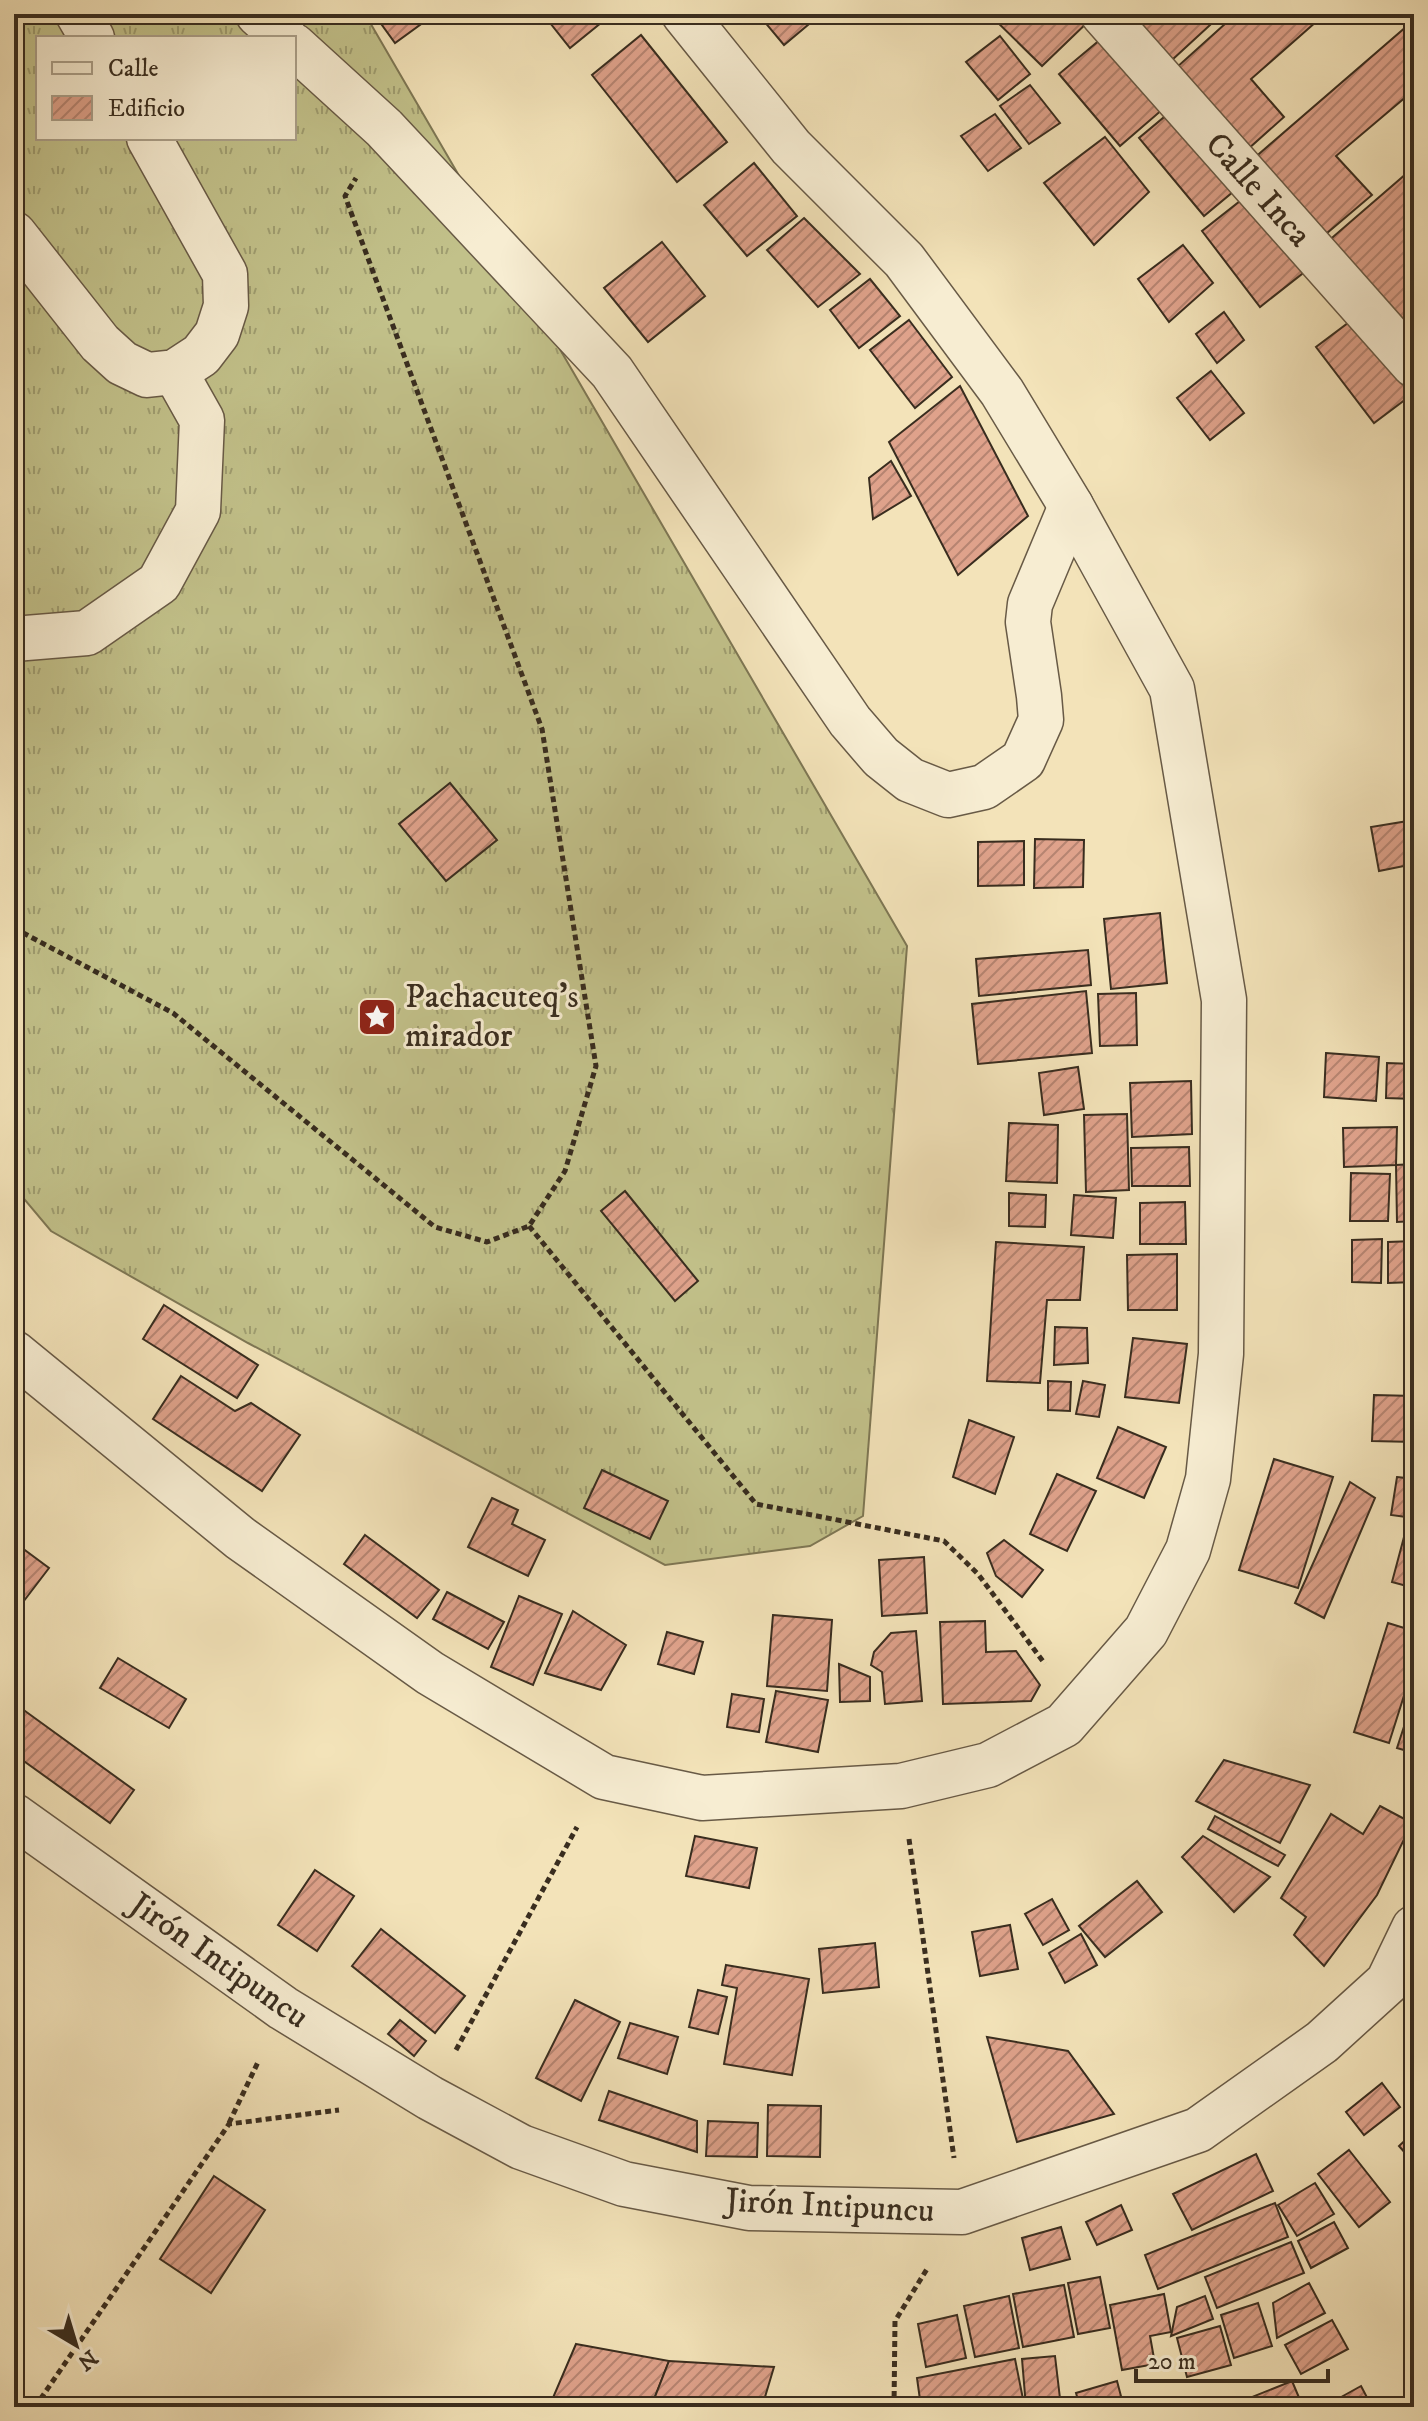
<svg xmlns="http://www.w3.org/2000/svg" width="1428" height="2421" font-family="'IM FELL DW Pica',serif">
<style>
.grass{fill:url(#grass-tufts);stroke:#7e7754;stroke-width:2;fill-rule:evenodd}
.building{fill:url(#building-hatch);stroke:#392d1f;stroke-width:2}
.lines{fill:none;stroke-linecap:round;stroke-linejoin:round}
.minor-casing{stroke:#685a46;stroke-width:47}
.path{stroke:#392d1f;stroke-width:5;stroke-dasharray:6 4;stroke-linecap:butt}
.minor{stroke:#f7edd2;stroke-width:44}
.labels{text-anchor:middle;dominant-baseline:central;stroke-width:6;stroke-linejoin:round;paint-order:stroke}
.street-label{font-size:34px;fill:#392d1f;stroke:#f7edd2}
.poi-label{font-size:34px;fill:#392d1f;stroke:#f7edd2;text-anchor:start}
</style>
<defs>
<pattern id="grass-tufts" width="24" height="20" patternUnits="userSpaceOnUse" patternTransform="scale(2)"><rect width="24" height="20" fill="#c2c18a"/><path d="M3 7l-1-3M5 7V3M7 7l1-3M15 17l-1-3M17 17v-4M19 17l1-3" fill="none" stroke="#9f9d70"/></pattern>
<pattern id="building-hatch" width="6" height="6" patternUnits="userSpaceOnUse" patternTransform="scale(2)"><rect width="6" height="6" fill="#dfa28b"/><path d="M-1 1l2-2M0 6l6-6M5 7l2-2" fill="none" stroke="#b68471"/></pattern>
</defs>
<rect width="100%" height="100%" fill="#f3e3b9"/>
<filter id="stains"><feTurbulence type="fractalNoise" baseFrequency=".0025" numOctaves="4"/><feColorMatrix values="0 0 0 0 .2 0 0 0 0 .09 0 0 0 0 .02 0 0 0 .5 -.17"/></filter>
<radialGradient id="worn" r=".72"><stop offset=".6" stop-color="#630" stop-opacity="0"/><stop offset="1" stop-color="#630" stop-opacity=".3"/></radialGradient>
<path class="grass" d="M14,14h351l542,932 -44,570 -53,30 -145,19 -417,-222 -197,-112 -37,-44zM38,38h256v100h-256z"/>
<g class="building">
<path d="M374,14h61l-40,29z"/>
<path d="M543,14h69l-42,34z"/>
<path d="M758,14h63l-37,31z"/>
<path d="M989,14h101l3,3 -51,49z"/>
<path d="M1110,14h112l-62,57z"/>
<path d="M1236,14h89l-74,65 33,38 -46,41 -72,-81z"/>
<path d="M1414,20v70l-78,66 36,39 -58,49 -69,-78z"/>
<path d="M641,35l86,107 -50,40 -85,-107z"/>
<path d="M1000,36l30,38 -32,26 -32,-38z"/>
<path d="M1101,39l62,70 -43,37 -61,-72z"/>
<path d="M1030,85l30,38 -31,21 -29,-38z"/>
<path d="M1175,108l65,78 -36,30 -65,-78z"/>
<path d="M995,114l26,34 -33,23 -27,-35z"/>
<path d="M1105,137l44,55 -55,53 -50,-62z"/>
<path d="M754,163l43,53 -50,40 -43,-51z"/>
<path d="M1414,167v152l-19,16 -76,-86z"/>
<path d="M1249,194l58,76 -47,37 -58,-76z"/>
<path d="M804,218l56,56 -42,33 -51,-57z"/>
<path d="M662,242l43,54 -57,46 -44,-54z"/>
<path d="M1183,245l30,38 -44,39 -31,-43z"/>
<path d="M870,279l30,37 -41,32 -29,-38z"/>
<path d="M1224,312l20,28 -27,23 -21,-29z"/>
<path d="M1360,314l54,71v8l-40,30 -58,-76z"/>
<path d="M909,320l43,57 -37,31 -45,-58z"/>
<path d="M1211,371l33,42 -34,27 -33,-42z"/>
<path d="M960,386l68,130 -70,59 -69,-133z"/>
<path d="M891,461l20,35 -38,23 -4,-41z"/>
<path d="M450,783l47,57 -51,41 -47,-57z"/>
<path d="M1408,821l6,43 -35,7 -8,-44z"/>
<path d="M1035,839l49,1 -1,47 -49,1z"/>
<path d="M1024,841v44l-46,1v-44z"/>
<path d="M1160,913l7,70 -56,6 -7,-70z"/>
<path d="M1088,950l3,35 -112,11 -3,-37z"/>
<path d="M1086,991l6,62 -114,11 -6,-60z"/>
<path d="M1136,993l1,52 -37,1 -2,-52z"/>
<path d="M1326,1053l53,4 -3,44 -52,-4z"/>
<path d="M1387,1063l27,1v35l-28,-1z"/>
<path d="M1078,1067l6,42 -40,6 -5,-42z"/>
<path d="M1191,1081l1,53 -60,3 -2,-54z"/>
<path d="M1127,1114l2,76 -43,2 -2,-77z"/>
<path d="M1009,1123l49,2 -1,58 -51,-2z"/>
<path d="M1397,1127l-1,38 -52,2 -1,-39z"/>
<path d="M1189,1147l1,39h-58l-1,-38z"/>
<path d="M1414,1164v57l-17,1 -1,-57z"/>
<path d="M1351,1173l39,1 -2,47h-38z"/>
<path d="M625,1191l73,90 -23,20 -74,-90z"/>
<path d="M1009,1193l37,2 -1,32 -36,-1z"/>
<path d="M1074,1195l42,3 -3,40 -42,-3z"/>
<path d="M1185,1202l1,42h-46v-41z"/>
<path d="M1382,1239l-1,44 -29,-1v-42z"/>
<path d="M1414,1241v41l-26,1v-41z"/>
<path d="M996,1242l88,5 -4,53h-33l-7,83 -53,-2z"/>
<path d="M1177,1254v56h-49l-1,-55z"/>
<path d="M164,1305l94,60 -21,33 -94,-59z"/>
<path d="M1055,1327l32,1 1,35 -34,2z"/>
<path d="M1133,1338l54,6 -8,59 -54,-6z"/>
<path d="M181,1376l54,35 16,-8 49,32 -38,56 -109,-72z"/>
<path d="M1048,1381l23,1 -1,29 -22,-1z"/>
<path d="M1083,1381l22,4 -6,32 -23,-3z"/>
<path d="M1374,1395l40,1v46l-42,-1z"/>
<path d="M969,1420l45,17 -19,57 -42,-17z"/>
<path d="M1118,1427l48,20 -22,51 -47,-20z"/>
<path d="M1274,1459l59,18 -35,111 -59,-18z"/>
<path d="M602,1470l66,31 -18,38 -66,-31z"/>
<path d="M1057,1474l39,17 -29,60 -37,-17z"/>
<path d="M1397,1477l17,2v39l-23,-3z"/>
<path d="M1350,1482l25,16 -51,120 -29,-15z"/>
<path d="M492,1498l26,12 -6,14 33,16 -17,36 -60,-29z"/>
<path d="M1408,1522l6,2v64l-22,-6z"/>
<path d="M365,1535l74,55 -22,28 -73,-54z"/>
<path d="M1004,1540l39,30 -21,27 -26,-21 -9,-23z"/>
<path d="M14,1542l35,26 -32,42 -3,-2z"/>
<path d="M924,1557l3,56 -45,3 -3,-56z"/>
<path d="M447,1592l57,30 -16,27 -55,-30z"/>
<path d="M519,1596l43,18 -29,71 -42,-18z"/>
<path d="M573,1611l53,34 -25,45 -56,-17z"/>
<path d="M773,1615l59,5 -5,71 -60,-5z"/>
<path d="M985,1621l1,31 30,-1 24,34 -9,16 -88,3 -3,-82z"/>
<path d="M1388,1623l26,8v33l-25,79 -35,-11z"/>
<path d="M916,1631l6,70 -37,3 -3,-32 -11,-7 3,-13 17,-19z"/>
<path d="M667,1632l36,10 -9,32 -36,-10z"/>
<path d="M118,1658l68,41 -17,29 -69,-40z"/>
<path d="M839,1664l31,13v24l-30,1z"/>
<path d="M776,1691l52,9 -10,52 -52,-10z"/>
<path d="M732,1694l32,5 -5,33 -32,-5z"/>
<path d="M1414,1696v57l-17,-5z"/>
<path d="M14,1703l120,87 -24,33 -96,-69z"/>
<path d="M1224,1760l86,25 -30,58 -84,-42z"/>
<path d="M1380,1806l32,17 -35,72 -53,71 -30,-31 12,-18 -25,-19 50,-84 32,20z"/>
<path d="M1215,1816l70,39 -7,11 -70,-37z"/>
<path d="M695,1836l62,12 -8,40 -63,-12z"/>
<path d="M1203,1836l67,41 -36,35 -52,-55z"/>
<path d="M315,1870l39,26 -37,55 -39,-26z"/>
<path d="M1137,1881l25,31 -57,45 -26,-31z"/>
<path d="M1052,1899l17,31 -26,15 -18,-31z"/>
<path d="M1010,1925l8,44 -38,7 -8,-44z"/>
<path d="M381,1929l84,67 -30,37 -83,-67z"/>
<path d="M1081,1934l16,31 -32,18 -16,-30z"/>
<path d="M875,1943l4,44 -56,6 -4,-44z"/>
<path d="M726,1965l83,14 -17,96 -68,-11 13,-76 -15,-3z"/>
<path d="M698,1990l29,7 -9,37 -29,-7z"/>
<path d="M575,2000l45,22 -39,79 -45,-23z"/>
<path d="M400,2020l26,21 -12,15 -26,-22z"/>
<path d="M630,2023l48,14 -11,37 -49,-16z"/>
<path d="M987,2037l81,14 46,63 -97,28z"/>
<path d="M1382,2083l18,24 -36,28 -18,-23z"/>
<path d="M609,2091l88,30v31l-98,-32z"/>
<path d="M768,2105l53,1 -1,51 -53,-1z"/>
<path d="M708,2121l50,2 -1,34 -51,-1z"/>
<path d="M1414,2132v31l-15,-17z"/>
<path d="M1349,2150l41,52 -31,25 -41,-53z"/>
<path d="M1256,2154l17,37 -81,39 -19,-36z"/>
<path d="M214,2176l51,34 -54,83 -51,-34z"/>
<path d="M1315,2183l19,31 -37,22 -19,-31z"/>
<path d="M1275,2203l13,34 -130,52 -13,-34z"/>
<path d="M1121,2205l11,25 -35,15 -11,-23z"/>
<path d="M1334,2222l14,26 -37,20 -13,-27z"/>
<path d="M1061,2227l9,32 -40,11 -8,-32z"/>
<path d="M1291,2242l13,31 -87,35 -12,-31z"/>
<path d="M1100,2277l10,51 -32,6 -10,-51z"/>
<path d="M1309,2283l16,30 -48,25 -4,-35z"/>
<path d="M1064,2285l10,52 -51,10 -10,-53z"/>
<path d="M1164,2294l7,38 -21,4 5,28 -33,6 -12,-65z"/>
<path d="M1009,2296l10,52 -44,9 -11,-51z"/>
<path d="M1205,2296l8,23 -42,17 6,-29z"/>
<path d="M1258,2303l14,43 -38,12 -13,-43z"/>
<path d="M957,2315l9,43 -40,9 -8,-43z"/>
<path d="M1332,2320l16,29 -47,25 -16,-29z"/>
<path d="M1220,2326l11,39 -44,12 -10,-39z"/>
<path d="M576,2344l93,17 -18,46h-67l-32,-7z"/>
<path d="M1055,2356l6,51h-35l-4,-48z"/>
<path d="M1015,2359l9,45 -13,3h-90l-4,-29z"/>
<path d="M669,2361l105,6 -12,40h-111z"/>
<path d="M1117,2381l5,19 -26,7h-16l-4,-14z"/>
<path d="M1292,2381l11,26h-59l-2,-6z"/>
<path d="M1361,2386l11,21h-47v-1z"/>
</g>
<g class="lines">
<defs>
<g id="minor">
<path d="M78,14l14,24"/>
<path d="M258,14l27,24"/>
<path d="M1103,14l311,351"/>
<path d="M294,46l90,82 228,244 238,349 31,36 29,23 38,15 36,-8 39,-27 18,-40 -2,-24 -11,-74 2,-18 41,-98"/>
<path d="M14,234l86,109 22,20 25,12 28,-3 26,-17 16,-21 9,-28 -1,-32 -76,-136"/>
<path d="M14,639l73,-6 72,-50 39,-72 4,-91 -27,-48"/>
<path d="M14,1353l226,185 190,135 174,104 98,21 199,-12 87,-21 76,-40 82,-94 42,-81 20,-71 13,-125 3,-354 -52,-311 -101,-183 -69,-114 -98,-132 -113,-113 -107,-133"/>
<path d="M14,1816l269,192 147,90 91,49 103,37 125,24 213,4 236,-82 124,-88 66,-60 26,-54"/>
</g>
</defs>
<use href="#minor" class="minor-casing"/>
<g class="path">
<path d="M14,928l159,85 262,214 52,15 42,-16 36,-55 31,-105 -54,-337 -197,-533 11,-18"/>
<path d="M529,1226l227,278 188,37 34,33 67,90"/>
<path d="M909,1839l45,319"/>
<path d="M456,2050l121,-223"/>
<path d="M229,2123l30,-63"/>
<path d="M35,2407l194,-283 110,-14"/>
<path d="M894,2407l1,-86 32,-52"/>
</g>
<use href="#minor" class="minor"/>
</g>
<defs>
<symbol id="sight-square" viewBox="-11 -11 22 22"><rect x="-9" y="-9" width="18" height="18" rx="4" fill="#8f2418" stroke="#f7edd2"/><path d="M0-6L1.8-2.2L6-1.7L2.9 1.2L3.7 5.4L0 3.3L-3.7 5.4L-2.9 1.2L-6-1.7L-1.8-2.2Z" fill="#fff"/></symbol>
</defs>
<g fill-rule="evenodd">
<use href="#sight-square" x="355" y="995" width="44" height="44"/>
</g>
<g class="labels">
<g class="street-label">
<text transform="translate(1258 190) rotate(48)">Calle Inca</text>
<text transform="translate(219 1961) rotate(35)">Jirón Intipuncu</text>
<text transform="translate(830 2206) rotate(3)">Jirón Intipuncu</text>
</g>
<g class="poi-label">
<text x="405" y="997">Pachacuteq's<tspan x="405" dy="39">mirador</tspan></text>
</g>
</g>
<rect width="1428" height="2421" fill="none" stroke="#f3e3b9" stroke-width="48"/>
<rect x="16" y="16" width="1396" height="2389" fill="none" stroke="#392d1f" stroke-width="4"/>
<rect x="24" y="24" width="1380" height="2373" fill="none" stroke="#392d1f" stroke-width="2"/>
<rect x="36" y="36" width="260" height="104" fill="#f7edd2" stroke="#aba08a" stroke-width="2"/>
<rect x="52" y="62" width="40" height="12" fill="#f7edd2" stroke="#aba08a" stroke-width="2"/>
<text x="108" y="76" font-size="24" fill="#392d1f">Calle</text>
<rect x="52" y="96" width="40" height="24" fill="url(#building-hatch)" stroke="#aba08a" stroke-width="2"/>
<text x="108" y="116" font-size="24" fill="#392d1f">Edificio</text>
<g transform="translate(76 2345) rotate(142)" stroke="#f7edd2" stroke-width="6" paint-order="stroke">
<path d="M0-6L14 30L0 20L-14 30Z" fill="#392d1f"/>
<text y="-12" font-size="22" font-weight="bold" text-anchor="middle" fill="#392d1f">N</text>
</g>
<path d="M1136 2369v12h192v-12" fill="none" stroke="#392d1f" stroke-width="4"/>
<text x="1148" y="2369" font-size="24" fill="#392d1f" stroke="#f7edd2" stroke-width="6" paint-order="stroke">20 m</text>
<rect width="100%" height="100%" filter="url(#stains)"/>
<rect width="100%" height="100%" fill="url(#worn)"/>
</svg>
